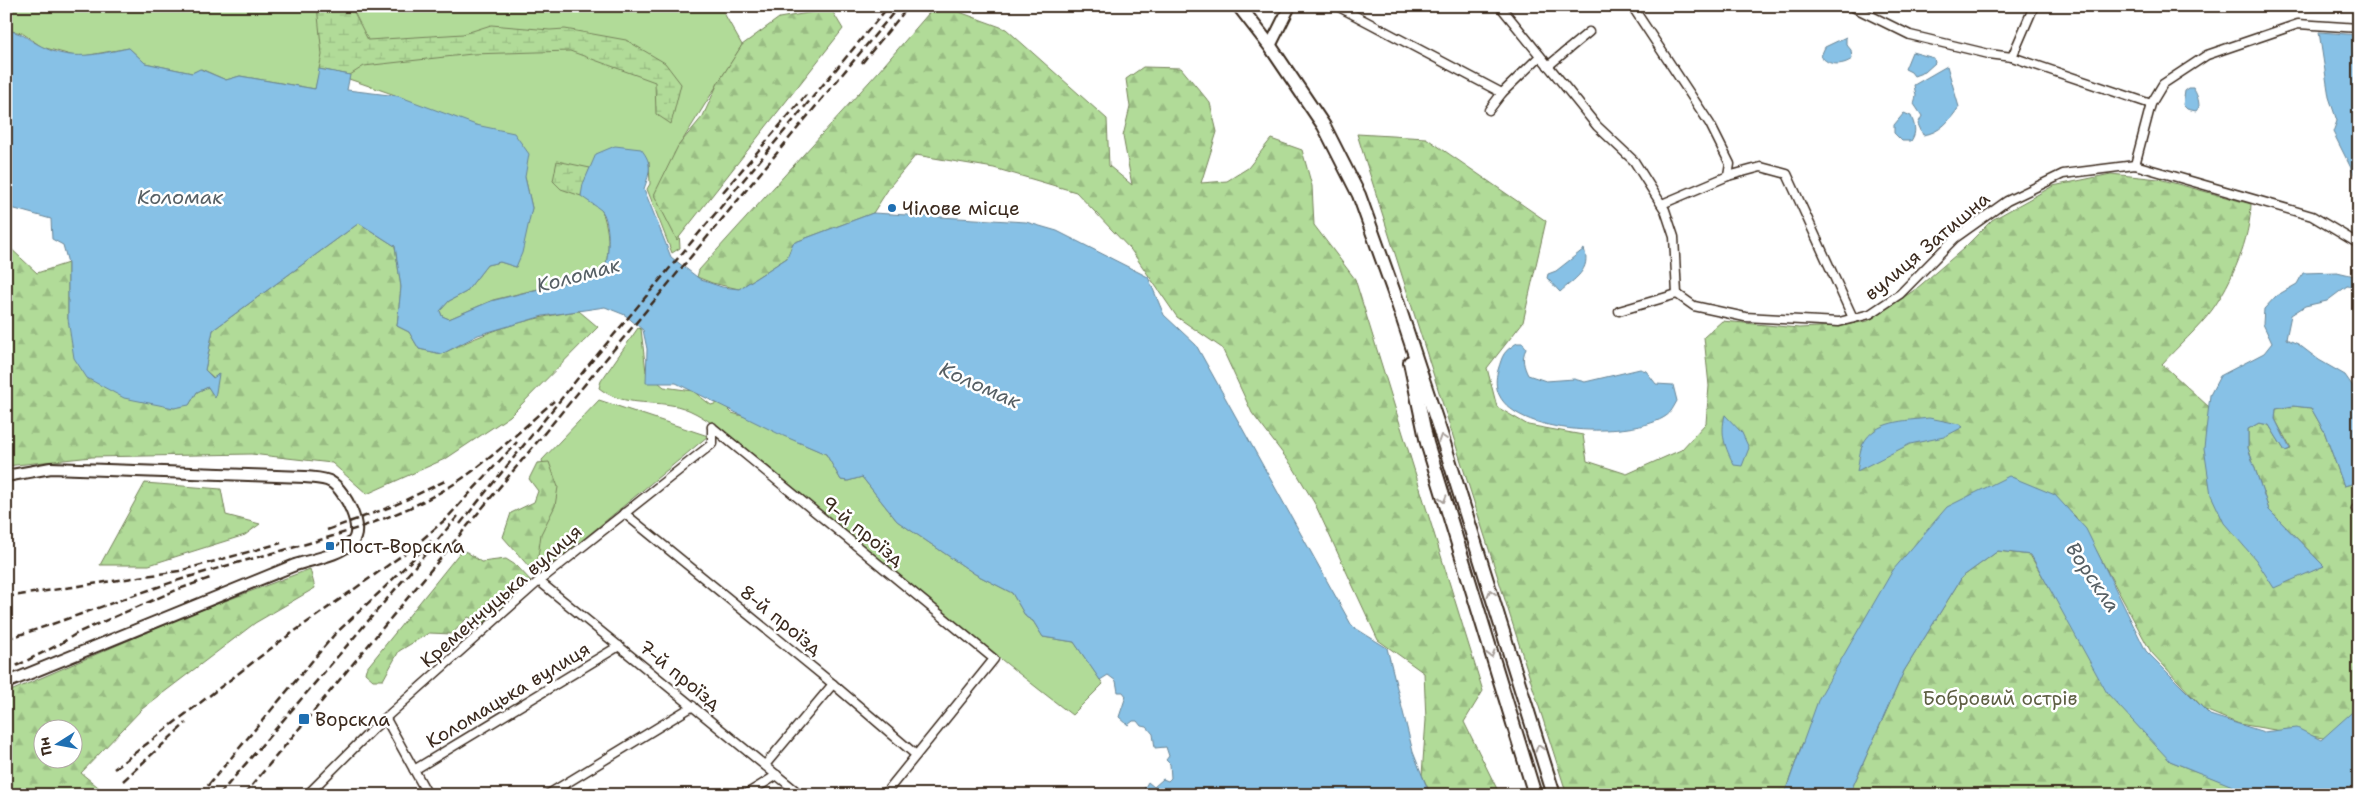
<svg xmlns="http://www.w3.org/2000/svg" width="2365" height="801" font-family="'Shantell Sans',sans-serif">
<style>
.green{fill:#b1db98;stroke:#76825b}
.forest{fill:url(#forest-firs);stroke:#76825b;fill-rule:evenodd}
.wetland{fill:url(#wetland-marsh);stroke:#76825b}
.water{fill:#87c1e6;stroke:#698596}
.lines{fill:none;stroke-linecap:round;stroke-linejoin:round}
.minor-casing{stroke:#3b2a1e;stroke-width:11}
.tertiary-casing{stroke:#3b2a1e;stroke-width:14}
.trunk-casing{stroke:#3b2a1e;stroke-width:16}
.minor{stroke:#fff;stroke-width:8}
.tertiary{stroke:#fff;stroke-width:10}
.trunk{stroke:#fff;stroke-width:12}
.rail{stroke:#3b2a1e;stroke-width:2.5;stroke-dasharray:8 4;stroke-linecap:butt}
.oneway{stroke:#a79f9a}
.poi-dot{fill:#1f6fb2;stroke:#fff;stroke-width:2}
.labels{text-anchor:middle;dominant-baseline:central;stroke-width:5;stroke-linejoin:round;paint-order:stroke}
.poi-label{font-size:19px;fill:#3b2a1e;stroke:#fff;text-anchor:start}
.street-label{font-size:19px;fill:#3b2a1e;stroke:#fff}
.park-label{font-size:19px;fill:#5e5f43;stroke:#fff}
.water-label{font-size:20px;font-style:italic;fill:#565f64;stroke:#fff}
</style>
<defs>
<pattern id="forest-firs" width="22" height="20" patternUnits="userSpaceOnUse" patternTransform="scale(1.25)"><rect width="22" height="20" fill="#b1db98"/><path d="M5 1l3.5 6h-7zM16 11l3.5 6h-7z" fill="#99bc83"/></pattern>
<pattern id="wetland-marsh" width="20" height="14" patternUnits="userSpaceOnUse" patternTransform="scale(1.25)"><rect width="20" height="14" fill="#b1db98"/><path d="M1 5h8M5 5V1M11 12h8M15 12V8" fill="none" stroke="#99bc83"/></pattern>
</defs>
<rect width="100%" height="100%" fill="#fff"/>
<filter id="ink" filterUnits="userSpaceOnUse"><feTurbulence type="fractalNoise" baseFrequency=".02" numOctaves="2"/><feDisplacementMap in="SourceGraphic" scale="10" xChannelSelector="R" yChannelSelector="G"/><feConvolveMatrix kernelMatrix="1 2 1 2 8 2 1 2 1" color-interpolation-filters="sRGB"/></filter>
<g filter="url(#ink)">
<g class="green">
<path d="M6,6h714l22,39 -68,109 6,94 -8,5 -25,-64 3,-5 -1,-23 -47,50c7,18 8,39 3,57l-14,8 -98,24 -44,19 -7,-3 -2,-5 9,-10 17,-9 21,-27 13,-3 16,5 16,-59 -7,-31 -127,-81 -78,-27 -5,20 -75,-13 -14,4 -25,-11 -9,4 -47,-10 -16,-15 -51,9 -36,-10 -20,-14 -16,-3z"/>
<path d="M638,328l3,1 5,43 18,15 29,4 18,14 10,-3 11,11 28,8 36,20 30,13 15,26 7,1 14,-4 35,44 78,53 37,19 14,24 7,4 10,16 31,5 29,42 -31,31c-77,-59 -152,-122 -227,-184 -42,-34 -83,-71 -127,-103 -13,-10 -30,-21 -47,-23 -25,-4 -51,0 -72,-17l2,-7z"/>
<path d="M599,400l109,36 -164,136 -24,-24 29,-56 -7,-32z"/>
</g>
<g class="forest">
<path d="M935,6h8l63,23 101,90 2,47 23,19 -9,-49 7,-29 -4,-28 17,-12 38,1 29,35 7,29 -16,51 26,-2 21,-13 23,-29 31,11 10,36 2,39 41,54 128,412 -19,31 36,73h-69l-9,-20 4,-55 -2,-47 -46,-33 -63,-136 -22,-37 -41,-54 -30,-65 -45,-31 -46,-67 -55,-58 -82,-24 -78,-13 -25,30 -18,28 -80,30 -6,15 -48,31 -27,-6 -15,-6 2,-7 180,-199z"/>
<path d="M831,9l12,20 -166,211 -23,-45 24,-49 25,-30 15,-33 24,-38 37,-27z"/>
<path d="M1357,134l69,4 120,83 -23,101 -36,46 10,39 31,18 55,10 4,26 40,13 54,-24 25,-27 3,-37 -5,-49 18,-16 77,7 39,-2 30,-5 48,-32 47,-40 29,-29 61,-34 58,-12 48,5 92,25c-1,35 -19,78 -39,106 -14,19 -34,36 -50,54l47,43 5,74 98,90 12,-5 -55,-56 -21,-62v-19l11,-6 10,2 16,26 6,-2 -16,-30 1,-10 17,-3 18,2 13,23 20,55 15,-4v225l-30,32 -90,-15 -34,-14 -54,-58 -54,-100 -22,-36 -39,-29 -234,257 -18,51h-217z"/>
<path d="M359,223l36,23 6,41 -4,39 12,6 10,17 23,5c46,-24 85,-36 137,-43l19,16 -88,89 -63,42 -80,36 -35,-31 -81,-9 -159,3 -86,9v-222l31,29 31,-10v56l121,86 8,-13 11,-5 7,10 3,-23 -4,4 -9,-8 8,-40z"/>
<path d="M549,462l9,25 -3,19 -14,28 -4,31 -7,3 -27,-31 8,-24 23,-11 4,-11 -9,-12 8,-16z"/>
<path d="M145,483l76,6 5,26 34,9 -15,11 -96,30h-49z"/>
<path d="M461,551l6,1 14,10 25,-3 11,7 14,15 -13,15 -32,28 -18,-7 -16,17 -23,-1 -30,18 -16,29h-10l-8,-7 1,-4z"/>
<path d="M1998,551l32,4 23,39 117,167 75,29 22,5h-418l55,-124 58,-94z"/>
<path d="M310,569l5,19 -60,35 -113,86 -61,64 27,22h-102v-102l179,-77zM72,728v30h-30v-30z"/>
</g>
<g class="wetland">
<path d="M317,6h34l17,34 95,-6 28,-9 59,5 15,-1 61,11 39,23 16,21 -10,40 -15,-10 -1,-32 -85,-31 -98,3 -108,12 -14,9 -31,-6 3,-14z"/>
<path d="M557,161l33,7 -9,28 -20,-7 -8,-8z"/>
</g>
<g class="water">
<path d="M6,30c20,4 19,8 35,16 30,16 57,8 88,2l16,15 47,10 8,-4 26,11 14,-4 75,13 4,-20 31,6 -3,15 51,6 78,29 38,8 15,21 -4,23 7,31 -10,45 -6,14 -16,-5 -13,3 -21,27 -17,9 -9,10 2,5 7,3 42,-18 100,-25 14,-8c4,-12 6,-48 -4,-58 -6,-5 -14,-9 -20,-14l2,-12 13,-30 19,-8 26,3c12,15 9,23 3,40l27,68 30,23 21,7 17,2 48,-31 6,-15 80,-30 153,9 31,9 91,46 16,38 32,30 156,281 35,22 26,104 17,43h-295l8,-4 5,-9 6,5 9,-8 5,2 3,-3 -1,-14 -4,-4 3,-4 -3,-9 -11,1 -2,-14 -6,-7 -6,-1 -4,-5h-4l-5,4 -9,-8 7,-21 -3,-4h-5l-2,-11 -8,-6 -8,5 -26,-38 -31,-5 -10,-16 -7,-4 -14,-24 -37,-19 -78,-53 -35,-44 -14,4 -7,-1 -15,-26 -47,-20 -103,-51h-30l1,-34 -4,-19 -18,-15 -20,-8 -62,9 -65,19 -36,19 -23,-5 -10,-17 -12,-6 4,-39 -6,-41 -36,-23 -146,107 -8,40 8,8 6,-4 -4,24 -7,-11 -11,5 -8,13 -15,3 -50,-10 -37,-20 -13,-20 -6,-39v-56l-5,-18 -11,-6 -1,-20 -36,-10h-9z"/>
<path d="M2319,32l40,3v149l-26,-52 4,-11 -8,-24z"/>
<path d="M1846,37v7l5,6 1,9c-10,7 -24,7 -31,-3l4,-9z"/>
<path d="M1912,52l22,6 1,5 -10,9 -11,4 -3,-4 -6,-3z"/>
<path d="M1947,66l12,41c-9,13 -19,26 -36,28l-5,-11 4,-8 -8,-12 2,-8 -2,-11z"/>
<path d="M2189,88h4c4,6 6,12 6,19l-3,4 -9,-2 -4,-4 2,-14z"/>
<path d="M1904,113l7,3c4,10 6,16 0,25h-9l-8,-8v-8z"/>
<path d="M1584,249c8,21 -10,30 -24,43l-13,-14 1,-4 8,-3z"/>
<path d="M2337,272l22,5v10l-12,-1 -20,15 -22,5 -14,9 -5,24 12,5 21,16 26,15 14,20v87l-15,4 -20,-55 -13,-23 -18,-2 -17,3 -1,10 15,30 -5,2 -16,-26 -10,-2 -11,6v19l21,62 55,56 -50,22 -18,-28 -32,-37 -13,-28 -7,-47 6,-53 10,-19 44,-23 8,-10 -9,-19 1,-15 12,-13 21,-12 6,-11z"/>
<path d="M1517,343h6l3,6c-5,9 -2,18 2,26l18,6 28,-2 11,3 55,-13 6,2 10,13 17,1 4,16c-3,5 -6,12 -11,15 -35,25 -188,21 -168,-46 5,-16 5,-18 19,-27z"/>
<path d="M1725,415l17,18 7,15 -7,18 -8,-1c-9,-18 -14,-30 -9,-50z"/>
<path d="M1929,418l30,6 4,3 -19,10 -34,7 -53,27c2,-8 2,-19 6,-27 12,-24 42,-23 66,-26z"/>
<path d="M2009,476l46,19 31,34 60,122 64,64 54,17 33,-4 24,12 38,-34v78l-18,7 -1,4h-73l-22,-4 -75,-30 -63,-68 -76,-138 -33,-4 -36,26 -58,94 -55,124h-65l35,-97 74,-128 54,-63z"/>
</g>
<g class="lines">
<defs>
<g id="minor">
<path d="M1337,6l165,87 38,-37"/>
<path d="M1500,6l97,120 37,35 31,49 9,27 3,57"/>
<path d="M1632,6l78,118 20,40 -2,12"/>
<path d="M1851,6l59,29 79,19 23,3"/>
<path d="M2034,6l-22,51 139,47"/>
<path d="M1548,66l41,-34"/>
<path d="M1489,110l13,-17"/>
<path d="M2135,165l16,-61 12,-20 44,-29 91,-31 61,4"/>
<path d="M1662,204l66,-28 33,-9 26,7 66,144"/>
<path d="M1677,294l17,12 51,11 94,5 31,-8 30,-20 55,-56 52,-37 56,-27 72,-9 177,51 47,28"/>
<path d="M1619,311l58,-17"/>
<path d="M712,427l282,232 -110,136"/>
<path d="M2356,509l3,-1"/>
<path d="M624,513l209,171 83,71"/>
<path d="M539,581l262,214"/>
<path d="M386,719l42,76"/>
<path d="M765,765l68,-81"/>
<path d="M414,770l205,-124"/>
<path d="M307,795l66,-66 166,-148 173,-137v-17"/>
<path d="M547,795l146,-89"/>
<path d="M745,795l32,-20"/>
</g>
<g id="tertiary">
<path d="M1270,46l20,-40"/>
<path d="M6,476l45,-8 254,9c8,1 20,1 26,5 14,8 34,48 21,60 -13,14 -39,17 -57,23l-289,118"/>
</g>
<g id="trunk">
<path d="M1239,6l31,40 54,80 35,69 37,103 46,139 112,358"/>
<path d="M1410,362l17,81 108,352"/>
</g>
</defs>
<use href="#minor" class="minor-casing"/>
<use href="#tertiary" class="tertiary-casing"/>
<use href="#trunk" class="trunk-casing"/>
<use href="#minor" class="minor"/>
<use href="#tertiary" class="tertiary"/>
<use href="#trunk" class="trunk"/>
<g class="rail">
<path d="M862,63l47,-57"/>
<path d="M723,192l83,-97"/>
<path d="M460,524l127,-157 302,-361"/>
<path d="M327,530l66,-24 52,-25"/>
<path d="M6,597l173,-26 102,-28"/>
<path d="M6,639c63,-19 124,-44 186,-63 83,-26 171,-41 247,-83 43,-24 78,-60 115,-92"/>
<path d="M6,671l54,-27 19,-12 100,-43 34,-12"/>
<path d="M114,769l164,-126 133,-94 35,-30 71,-77"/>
<path d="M123,781l63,-58"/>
<path d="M200,795l134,-160 47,-44 51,-51"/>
<path d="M219,795l239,-279"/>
<path d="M244,795l655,-789"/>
</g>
</g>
<defs><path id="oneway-chevron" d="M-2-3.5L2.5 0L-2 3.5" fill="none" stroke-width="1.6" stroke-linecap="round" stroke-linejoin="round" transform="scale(1.25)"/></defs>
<g class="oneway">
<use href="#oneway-chevron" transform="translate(1442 438) rotate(-108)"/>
<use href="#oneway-chevron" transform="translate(1443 499) rotate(74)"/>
<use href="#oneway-chevron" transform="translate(1491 593) rotate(-107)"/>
<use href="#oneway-chevron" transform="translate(1491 654) rotate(73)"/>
<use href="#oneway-chevron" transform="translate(1539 748) rotate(-107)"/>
</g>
</g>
<g class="poi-dot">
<circle cx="892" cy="208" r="5"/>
<rect x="325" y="541" width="10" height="10" rx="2.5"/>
<rect x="298" y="713" width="12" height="12" rx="2.5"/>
</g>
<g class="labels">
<g class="poi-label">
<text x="902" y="208">Чілове місце</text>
<text x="340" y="546">Пост-Ворскла</text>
<text x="315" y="719">Ворскла</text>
</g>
<g class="street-label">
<text transform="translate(1927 246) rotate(-40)">вулиця Затишна</text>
<text transform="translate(863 531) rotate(39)">9-й проїзд</text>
<text transform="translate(501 596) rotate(-41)">Кременчуцька вулиця</text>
<text transform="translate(781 620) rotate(39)">8-й проїзд</text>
<text transform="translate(680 675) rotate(39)">7-й проїзд</text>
<text transform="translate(508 695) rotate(-31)">Коломацька вулиця</text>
</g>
<g class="park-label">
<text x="2000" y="698">Бобровий острів</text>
</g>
<g class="water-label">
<text x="180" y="197">Коломак</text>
<text transform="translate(578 275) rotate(-15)">Коломак</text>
<text transform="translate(980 385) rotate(24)">Коломак</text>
<text transform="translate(2093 577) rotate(56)">Ворскла</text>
</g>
</g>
<rect width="2365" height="801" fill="none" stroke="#fff" stroke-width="25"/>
<rect x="12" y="12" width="2340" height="776" fill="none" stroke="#3b2a1e" stroke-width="2" filter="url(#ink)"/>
<g transform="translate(58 744) rotate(259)"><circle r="24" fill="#ffffff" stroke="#b1aaa5"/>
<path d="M0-4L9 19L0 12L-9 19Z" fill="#1f6fb2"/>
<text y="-8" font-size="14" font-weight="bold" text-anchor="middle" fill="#3b2a1e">Пн</text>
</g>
</svg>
